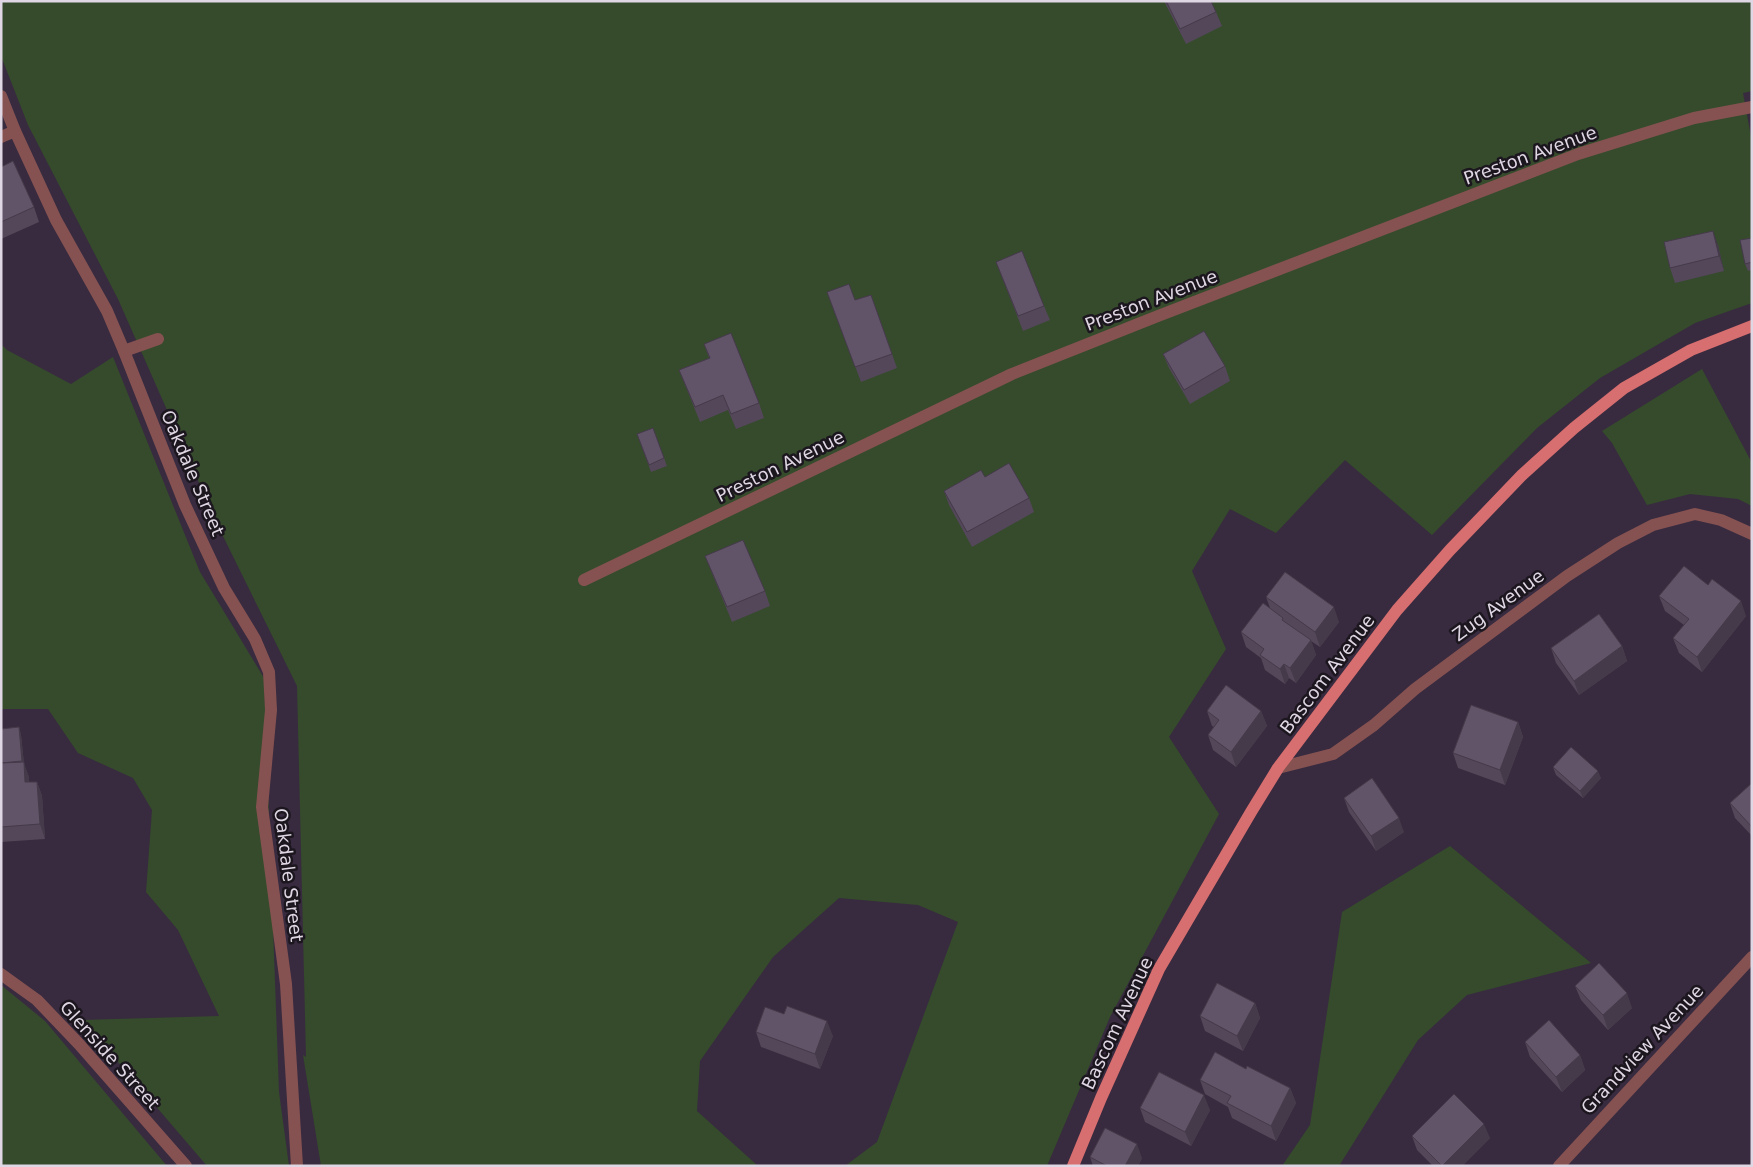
<svg xmlns="http://www.w3.org/2000/svg" width="1753" height="1167" font-family="'DejaVu Sans',sans-serif">
<style>
.green{fill:#354b2c}
.lines{fill:none;stroke-linecap:round;stroke-linejoin:round}
.minor{stroke:#865251;stroke-width:12}
.major{stroke:#d76e6f;stroke-width:12}
.wall{fill:#534759}
.shaded-wall{fill:#443a49}
.building{fill:#615368;stroke:#443a49}
.labels{text-anchor:middle;dominant-baseline:central;stroke-width:5;stroke-linejoin:round;paint-order:stroke}
.street-label{font-size:18px;fill:#dfd7e3;stroke:#1c161f}
</style>
<rect width="100%" height="100%" fill="#382b3f"/>
<g class="green">
<path d="M1,1h1751v90l-9,2 9,49v161l-57,20 -95,55 -63,50 -105,107 -87,-75 -69,73 -46,-24 -38,62 34,78 -57,88 50,77 -109,203 -63,149h-202l32,-24 81,-220 -40,-17 -79,-7 -66,59 -73,104 -3,50 61,55h-437l-18,-111 3,2 -9,-371 -77,-156 -102,-231 -90,-174 -27,-69z"/>
<path d="M1,344l6,6 64,34 42,-27 87,215 64,106 15,414 10,74h-82l-125,-146 137,-4 -41,-86 -32,-38 6,-82 -19,-32 -55,-25 -30,-44h-47z"/>
<path d="M1702,369l50,94v43l-14,-7 -48,-5 -43,11 -35,-62 -10,-12z"/>
<path d="M1450,846l141,117 -124,32 -49,45 -79,126h-57l28,-41 32,-213z"/>
<path d="M1,985l44,36 122,145h-166z"/>
</g>
<g class="lines">
<g class="minor">
<path d="M1,96l14,35 41,89 51,91 17,40"/>
<path d="M1,137l14,-6"/>
<path d="M158,339l-34,12 61,154 39,83 31,51 14,33 2,38 -9,97 24,177 11,182"/>
<path d="M584,580l428,-206 146,-58 420,-162 116,-36 58,-11"/>
<path d="M1278,768l55,-14 41,-29 41,-36 152,-113 51,-33 35,-18 42,-11 26,6 31,14"/>
<path d="M1,974l36,26 42,44 107,122"/>
<path d="M1559,1166l193,-209"/>
</g>
<path class="major" d="M1073,1166l28,-68 58,-129 92,-157 27,-44 119,-158 53,-60 72,-75 52,-47 50,-40 67,-38 61,-24"/>
</g>
<g class="wall">
<path d="M1164,1h47l5,11 6,14 -36,18z"/>
<path d="M1,167l33,40 5,15 -38,17z"/>
<path d="M1752,238v32l-4,1 -3,-7z"/>
<path d="M1718,245l6,26 -49,12 -5,-15z"/>
<path d="M996,262l48,44 6,14 -27,11z"/>
<path d="M827,292l28,8 16,-5 26,73 -36,14z"/>
<path d="M704,344l55,59 5,15 -28,11 -8,-19 -28,12 -21,-52 30,-12z"/>
<path d="M1163,354l62,12 5,15 -40,23 -21,-36z"/>
<path d="M653,428l14,38 -16,6 -14,-38z"/>
<path d="M985,477l44,21 5,14 -62,35 -23,-42 -5,-14z"/>
<path d="M705,556l60,35 5,15 -38,16z"/>
<path d="M1659,596l87,20 -44,56 -23,-19 -6,-15 11,-13 -19,-14z"/>
<path d="M1266,597l73,25 -19,25 -9,-6 5,14 -20,28 -7,-5 -4,6 -20,-14 -4,-12 -15,-11 -5,-15 29,-24z"/>
<path d="M1622,646l5,15 -48,34 -23,-32 -5,-15z"/>
<path d="M1207,711h54l6,15 -31,41 -23,-17 -5,-15 6,-8 -2,-1z"/>
<path d="M1518,722l5,15 -18,48 -47,-17 -5,-15z"/>
<path d="M19,727l2,8 3,29 5,13v5h8l5,14 3,43 -44,3v-113z"/>
<path d="M1553,767l48,11 -18,20 -27,-23z"/>
<path d="M1752,783v53l-17,-18 -5,-15z"/>
<path d="M1344,798l60,34 -28,19 -27,-39z"/>
<path d="M1575,986l57,22 -24,22 -27,-30z"/>
<path d="M1255,1003l5,15 -17,33 -38,-20 -5,-15z"/>
<path d="M756,1032l77,4 -13,33 -59,-22z"/>
<path d="M1525,1042l55,13 5,15 -23,22 -32,-35z"/>
<path d="M1246,1069l44,19 6,15 -20,38 -44,-23 -4,-11 -23,-13 -5,-14z"/>
<path d="M1140,1108l70,2 -19,36 -46,-24z"/>
<path d="M1412,1136l78,2 -28,28h-29l-16,-16z"/>
<path d="M1090,1157l52,1 -4,8h-45z"/>
</g>
<g class="shaded-wall">
<path d="M1713,231l5,14 6,26 -5,-15z"/>
<path d="M1741,601l5,15 -44,56 -5,-15z"/>
<path d="M1334,607l5,15 -19,25 -5,-15z"/>
<path d="M1311,640l5,15 -20,28 -6,-15z"/>
<path d="M1622,646l5,15 -48,34 -5,-14z"/>
<path d="M1284,664l5,14 -4,6 -5,-15z"/>
<path d="M1261,711l6,15 -31,41 -5,-15z"/>
<path d="M1518,722l5,15 -18,48 -5,-15z"/>
<path d="M19,727l2,8 3,29 5,13 1,20 -5,-15 -1,-16 -2,-5z"/>
<path d="M1598,771l3,7 -18,20 -3,-7z"/>
<path d="M37,782l5,14 3,43 -5,-15z"/>
<path d="M1399,818l5,14 -28,19 -5,-15z"/>
<path d="M1627,993l5,15 -24,22 -5,-15z"/>
<path d="M1255,1003l5,15 -17,33 -6,-15z"/>
<path d="M827,1021l6,15 -13,33 -5,-15z"/>
<path d="M1580,1055l5,15 -23,22 -6,-15z"/>
<path d="M1290,1088l6,15 -20,38 -5,-15z"/>
<path d="M1204,1095l6,15 -19,36 -6,-14z"/>
<path d="M1484,1124l6,14 -28,28h-20z"/>
<path d="M1137,1144l5,14 -4,8h-13z"/>
</g>
<g class="building">
<path d="M1166,1h45l5,11 -36,17z"/>
<path d="M13,161l21,46 -33,15v-55z"/>
<path d="M1713,231l6,25 -49,12 -6,-26z"/>
<path d="M1752,238v24l-7,2 -5,-24z"/>
<path d="M1022,251l22,55 -26,10 -22,-54z"/>
<path d="M849,284l6,16 16,-5 21,59 -37,13 -28,-75z"/>
<path d="M1204,331l21,35 -41,24 -21,-36z"/>
<path d="M731,333l28,70 -28,11 -8,-19 -28,12 -16,-37 31,-12 -6,-14z"/>
<path d="M653,428l11,30 -15,7 -12,-31z"/>
<path d="M1009,463l20,35 -62,34 -23,-41 37,-21 4,7z"/>
<path d="M743,540l22,51 -38,16 -22,-51z"/>
<path d="M1684,566l24,19 4,-6 29,22 -44,56 -24,-19 16,-19 -30,-23z"/>
<path d="M1285,572l49,35 -19,25 -49,-35z"/>
<path d="M1263,603l20,15 -1,2 29,20 -21,28 -6,-4 -4,5 -20,-14 4,-6 -23,-17z"/>
<path d="M1599,614l23,32 -48,35 -23,-33z"/>
<path d="M1226,685l35,26 -30,41 -23,-17 11,-15 -12,-9z"/>
<path d="M1471,705l47,17 -18,48 -47,-17z"/>
<path d="M19,727l3,34 -21,2v-34z"/>
<path d="M1571,747l27,24 -18,20 -27,-24z"/>
<path d="M24,762l1,20h12l3,42 -39,3v-64z"/>
<path d="M1372,778l27,40 -28,18 -27,-38z"/>
<path d="M1752,783v44l-22,-24z"/>
<path d="M1599,963l28,30 -24,22 -28,-29z"/>
<path d="M1217,983l38,20 -18,33 -37,-20z"/>
<path d="M787,1006l40,15 -12,33 -59,-22 9,-25 19,7z"/>
<path d="M1549,1020l31,35 -24,22 -31,-35z"/>
<path d="M1215,1052l31,17 1,-3 43,22 -19,38 -44,-23 4,-7 -31,-16z"/>
<path d="M1159,1072l45,23 -19,37 -45,-24z"/>
<path d="M1454,1094l30,30 -42,42 -30,-30z"/>
<path d="M1105,1128l32,16 -12,22h-18l-17,-9z"/>
</g>
<g class="labels">
<g class="street-label">
<text transform="translate(1530 155) rotate(-20)">Preston Avenue</text>
<text transform="translate(1151 300) rotate(-21)">Preston Avenue</text>
<text transform="translate(780 466) rotate(-26)">Preston Avenue</text>
<text transform="translate(193 473) rotate(67)">Oakdale Street</text>
<text transform="translate(1498 605) rotate(-36)">Zug Avenue</text>
<text transform="translate(1327 674) rotate(-53)">Bascom Avenue</text>
<text transform="translate(289 875) rotate(83)">Oakdale Street</text>
<text transform="translate(1117 1023) rotate(-65)">Bascom Avenue</text>
<text transform="translate(1642 1049) rotate(-47)">Grandview Avenue</text>
<text transform="translate(110 1055) rotate(48)">Glenside Street</text>
</g>
</g>
<rect width="1753" height="1167" fill="none" stroke="#dfd7e3" stroke-width="5"/>
</svg>
